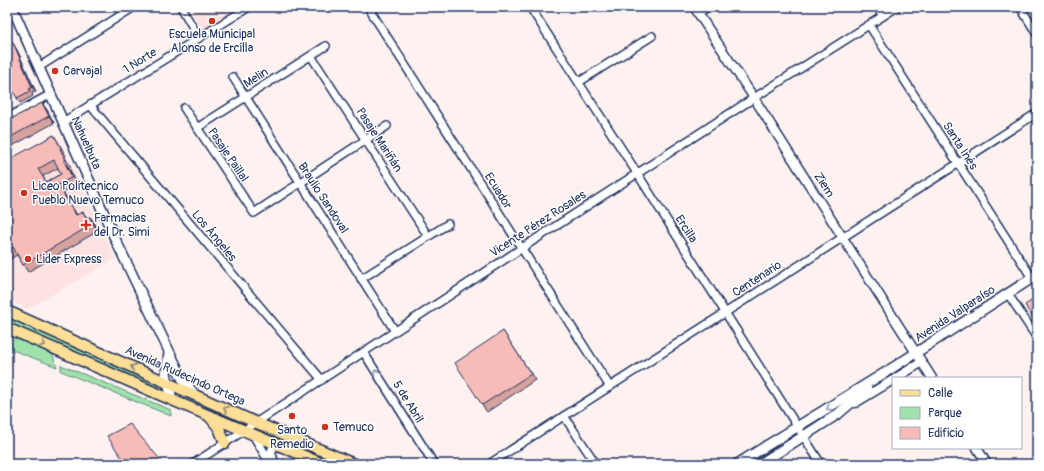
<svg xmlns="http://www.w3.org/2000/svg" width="1044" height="471" font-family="Pangolin,sans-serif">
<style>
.built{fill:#fce2e0}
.green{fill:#a0e2ac;stroke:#5e8885}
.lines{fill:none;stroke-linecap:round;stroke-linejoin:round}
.minor-casing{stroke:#1b2f5e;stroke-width:10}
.tertiary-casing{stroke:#1b2f5e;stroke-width:11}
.secondary-casing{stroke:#1b2f5e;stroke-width:12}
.primary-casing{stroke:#1b2f5e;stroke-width:13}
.minor{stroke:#fff;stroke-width:7}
.tertiary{stroke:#fff;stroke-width:8}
.secondary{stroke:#fff;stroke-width:9}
.primary{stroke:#fcde96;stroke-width:10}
.wall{fill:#d5a29e;stroke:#1b2f5e;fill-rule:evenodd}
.shaded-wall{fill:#ae8481;stroke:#1b2f5e}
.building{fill:#f8bcb8;stroke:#1b2f5e;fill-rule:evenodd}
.oneway{stroke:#8c867a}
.oneway2{stroke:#8d97ae}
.poi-dot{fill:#c8321e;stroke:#fff;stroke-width:1.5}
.labels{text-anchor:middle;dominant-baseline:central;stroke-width:3;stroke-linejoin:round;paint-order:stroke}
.poi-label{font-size:12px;fill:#1b2f5e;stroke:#fff;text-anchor:start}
.street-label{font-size:12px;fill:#1b2f5e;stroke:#fff}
</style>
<rect width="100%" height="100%" fill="#fef2f1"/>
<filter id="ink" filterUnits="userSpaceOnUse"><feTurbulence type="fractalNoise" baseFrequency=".025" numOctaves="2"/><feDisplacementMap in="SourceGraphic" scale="8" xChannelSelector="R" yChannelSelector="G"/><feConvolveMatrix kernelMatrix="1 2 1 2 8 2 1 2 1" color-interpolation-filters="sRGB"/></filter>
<g filter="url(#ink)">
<g class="built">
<path d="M188,7h63l-46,28z"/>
<path d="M59,138l56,121 -88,50 -20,-10v-131z"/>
</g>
<g class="green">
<path d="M7,317l152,68v5l-152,-68z"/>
<path d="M7,333l45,20 5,14 -50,-19z"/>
<path d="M61,365l110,45v6l-110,-45z"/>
</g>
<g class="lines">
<defs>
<g id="minor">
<path d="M181,7l18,31"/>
<path d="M368,7l242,380"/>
<path d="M530,7l107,166 184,291"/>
<path d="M877,7l6,9"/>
<path d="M1020,7l17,27"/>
<path d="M698,14l9,-7"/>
<path d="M869,25l163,253"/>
<path d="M311,56l117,180"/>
<path d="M39,67l95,-60"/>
<path d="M233,77l162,254"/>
<path d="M579,82l73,-46"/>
<path d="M90,105l232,275"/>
<path d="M184,108l70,105 133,-87"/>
<path d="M7,118l44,-24"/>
<path d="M63,122l186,-115"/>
<path d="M197,128l129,-82"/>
<path d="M361,279l87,-55"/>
<path d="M1008,294l29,44"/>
<path d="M364,353l70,111"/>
<path d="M564,416l32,48"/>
<path d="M193,464l329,-216 221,-143 154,-98"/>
<path d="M489,464l548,-351"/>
</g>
<g id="tertiary">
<path d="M694,7l60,91 178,280"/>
<path d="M896,378l26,-16"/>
<path d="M855,403l38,-23"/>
<path d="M253,434l13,22 7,7"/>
<path d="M977,448l10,16"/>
<path d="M274,463l-3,-11 4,-9"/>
</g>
<g id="secondary">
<path d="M12,7l105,236 65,135 12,16"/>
<path d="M169,353l-3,20 6,27"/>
<path d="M737,464l149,-92 151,-97"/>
<path d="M760,464l78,-50 29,-25"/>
</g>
<g id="primary">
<path d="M7,311l250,112 97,41"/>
<path d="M7,328l165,72 151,64"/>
<path d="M210,417l9,11 6,15"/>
</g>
</defs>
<use href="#minor" class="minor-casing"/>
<use href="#tertiary" class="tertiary-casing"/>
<use href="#secondary" class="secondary-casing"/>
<use href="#primary" class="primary-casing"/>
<use href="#minor" class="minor"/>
<use href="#tertiary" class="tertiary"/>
<use href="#secondary" class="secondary"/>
<use href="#primary" class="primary"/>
</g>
<g class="wall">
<path d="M7,35l2,4 4,4 5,9 18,40 -4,1 1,3 -13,7 -3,-5 -4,-15 -3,-7 -3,2z"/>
<path d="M42,103l5,7 7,13 -47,26v-28z"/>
<path d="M54,135l12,21h-2l7,11 -2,1 8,16 -14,8 14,23 6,-3 4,6 3,-1 5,7 3,7 -70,41 -11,-17 -7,4 -3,-4v-103l4,7zM58,168l3,6 -15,8 -3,-6z"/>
<path d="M503,331l32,49 -48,32 -5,-7z"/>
</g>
<g class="shaded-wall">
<path d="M10,38l8,14 18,40 -4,-5z"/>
<path d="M42,103l5,7 7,13 -5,-7z"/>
<path d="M64,161l5,7 8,16 -5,-7z"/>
<path d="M58,185l5,7 18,30 -5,-7z"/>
<path d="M90,217l5,7 3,7 -5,-7z"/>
</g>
<g class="building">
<path d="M7,37l1,2 2,-1 5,9 17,40 -3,2 1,2 -13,7 -7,-13 3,-2 -6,-11z"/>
<path d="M42,103l7,13 -42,23v-18z"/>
<path d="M54,135l7,13 -1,1 6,11 -2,1 8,16 -14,8 18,30 7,-3 4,7 3,-2 3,7 -70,41 -10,-18 -6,4v-97l3,5zM54,160l7,14 -15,8 -8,-13z"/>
<path d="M1036,298l1,2v25l-12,-20z"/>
<path d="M503,331l28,43 -49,31 -27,-42z"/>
<path d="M130,424l34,40h-38l-19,-28z"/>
</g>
<defs><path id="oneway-chevron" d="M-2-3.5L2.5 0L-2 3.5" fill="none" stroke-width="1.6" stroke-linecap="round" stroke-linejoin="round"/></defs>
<g class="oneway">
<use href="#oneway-chevron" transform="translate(43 344) rotate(24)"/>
<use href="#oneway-chevron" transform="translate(133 367) rotate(-156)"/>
<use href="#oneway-chevron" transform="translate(226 409) rotate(-156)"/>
</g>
<g class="oneway2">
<use href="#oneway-chevron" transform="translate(376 372) rotate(-122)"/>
<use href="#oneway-chevron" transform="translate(829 408) rotate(148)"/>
</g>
</g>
<g class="poi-dot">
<circle cx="212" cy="21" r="4"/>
<circle cx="55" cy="71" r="4"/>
<circle cx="24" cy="193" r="4"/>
<path d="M84 219h4v4h4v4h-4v4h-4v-4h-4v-4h4z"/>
<circle cx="28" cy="259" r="4"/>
<circle cx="292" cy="416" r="4"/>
<circle cx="325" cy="427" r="4"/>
</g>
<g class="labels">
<g class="poi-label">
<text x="212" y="34" text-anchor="middle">Escuela Municipal<tspan x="212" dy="14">Alonso de Ercilla</tspan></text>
<text x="63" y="71">Carvajal</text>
<text x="32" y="186">Liceo Politecnico<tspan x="32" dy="14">Pueblo Nuevo Temuco</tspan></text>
<text x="94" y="218">Farmacias<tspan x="94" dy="14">del Dr. Simi</tspan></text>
<text x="36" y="259">Lider Express</text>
<text x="333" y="427">Temuco</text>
<text x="292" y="430" text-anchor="middle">Santo<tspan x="292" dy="14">Remedio</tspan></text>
</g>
<g class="street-label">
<text transform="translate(140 61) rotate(-32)">1 Norte</text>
<text transform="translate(256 78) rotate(-32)">Melin</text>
<text transform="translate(379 140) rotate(57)">Pasaje Mariñán</text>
<text transform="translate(86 143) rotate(66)">Nahuelbuta</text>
<text transform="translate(960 146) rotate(57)">Santa Inés</text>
<text transform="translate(228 155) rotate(56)">Pasaje Paillal</text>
<text transform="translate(824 185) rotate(57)">Ziem</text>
<text transform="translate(498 191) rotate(58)">Ecuador</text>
<text transform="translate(323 198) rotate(57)">Braulio Sandoval</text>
<text transform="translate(538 224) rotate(-33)">Vicente Pérez Rosales</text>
<text transform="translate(686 229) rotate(57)">Ercilla</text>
<text transform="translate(214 236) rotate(50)">Los Ángeles</text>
<text transform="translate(757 279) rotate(-33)">Centenario</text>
<text transform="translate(955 314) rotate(-33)">Avenida Valparaíso</text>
<text transform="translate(185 376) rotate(24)">Avenida Rudecindo Ortega</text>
<text transform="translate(408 402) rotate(58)">5 de Abril</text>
</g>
</g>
<rect width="1044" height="471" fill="none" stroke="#fff" stroke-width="24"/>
<rect x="12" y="12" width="1020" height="447" fill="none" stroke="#1b2f5e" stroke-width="1.5" filter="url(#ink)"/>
<rect x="892" y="377" width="130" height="72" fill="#ffffff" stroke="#a4acbf"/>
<rect x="900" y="390" width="20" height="6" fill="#fcde96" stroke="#a4acbf"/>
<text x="928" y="397" font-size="12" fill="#1b2f5e">Calle</text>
<rect x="900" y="407" width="20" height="12" fill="#a0e2ac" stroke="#a4acbf"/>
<text x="928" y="417" font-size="12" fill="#1b2f5e">Parque</text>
<rect x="900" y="427" width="20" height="12" fill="#f8bcb8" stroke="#a4acbf"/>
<text x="928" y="437" font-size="12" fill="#1b2f5e">Edificio</text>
</svg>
